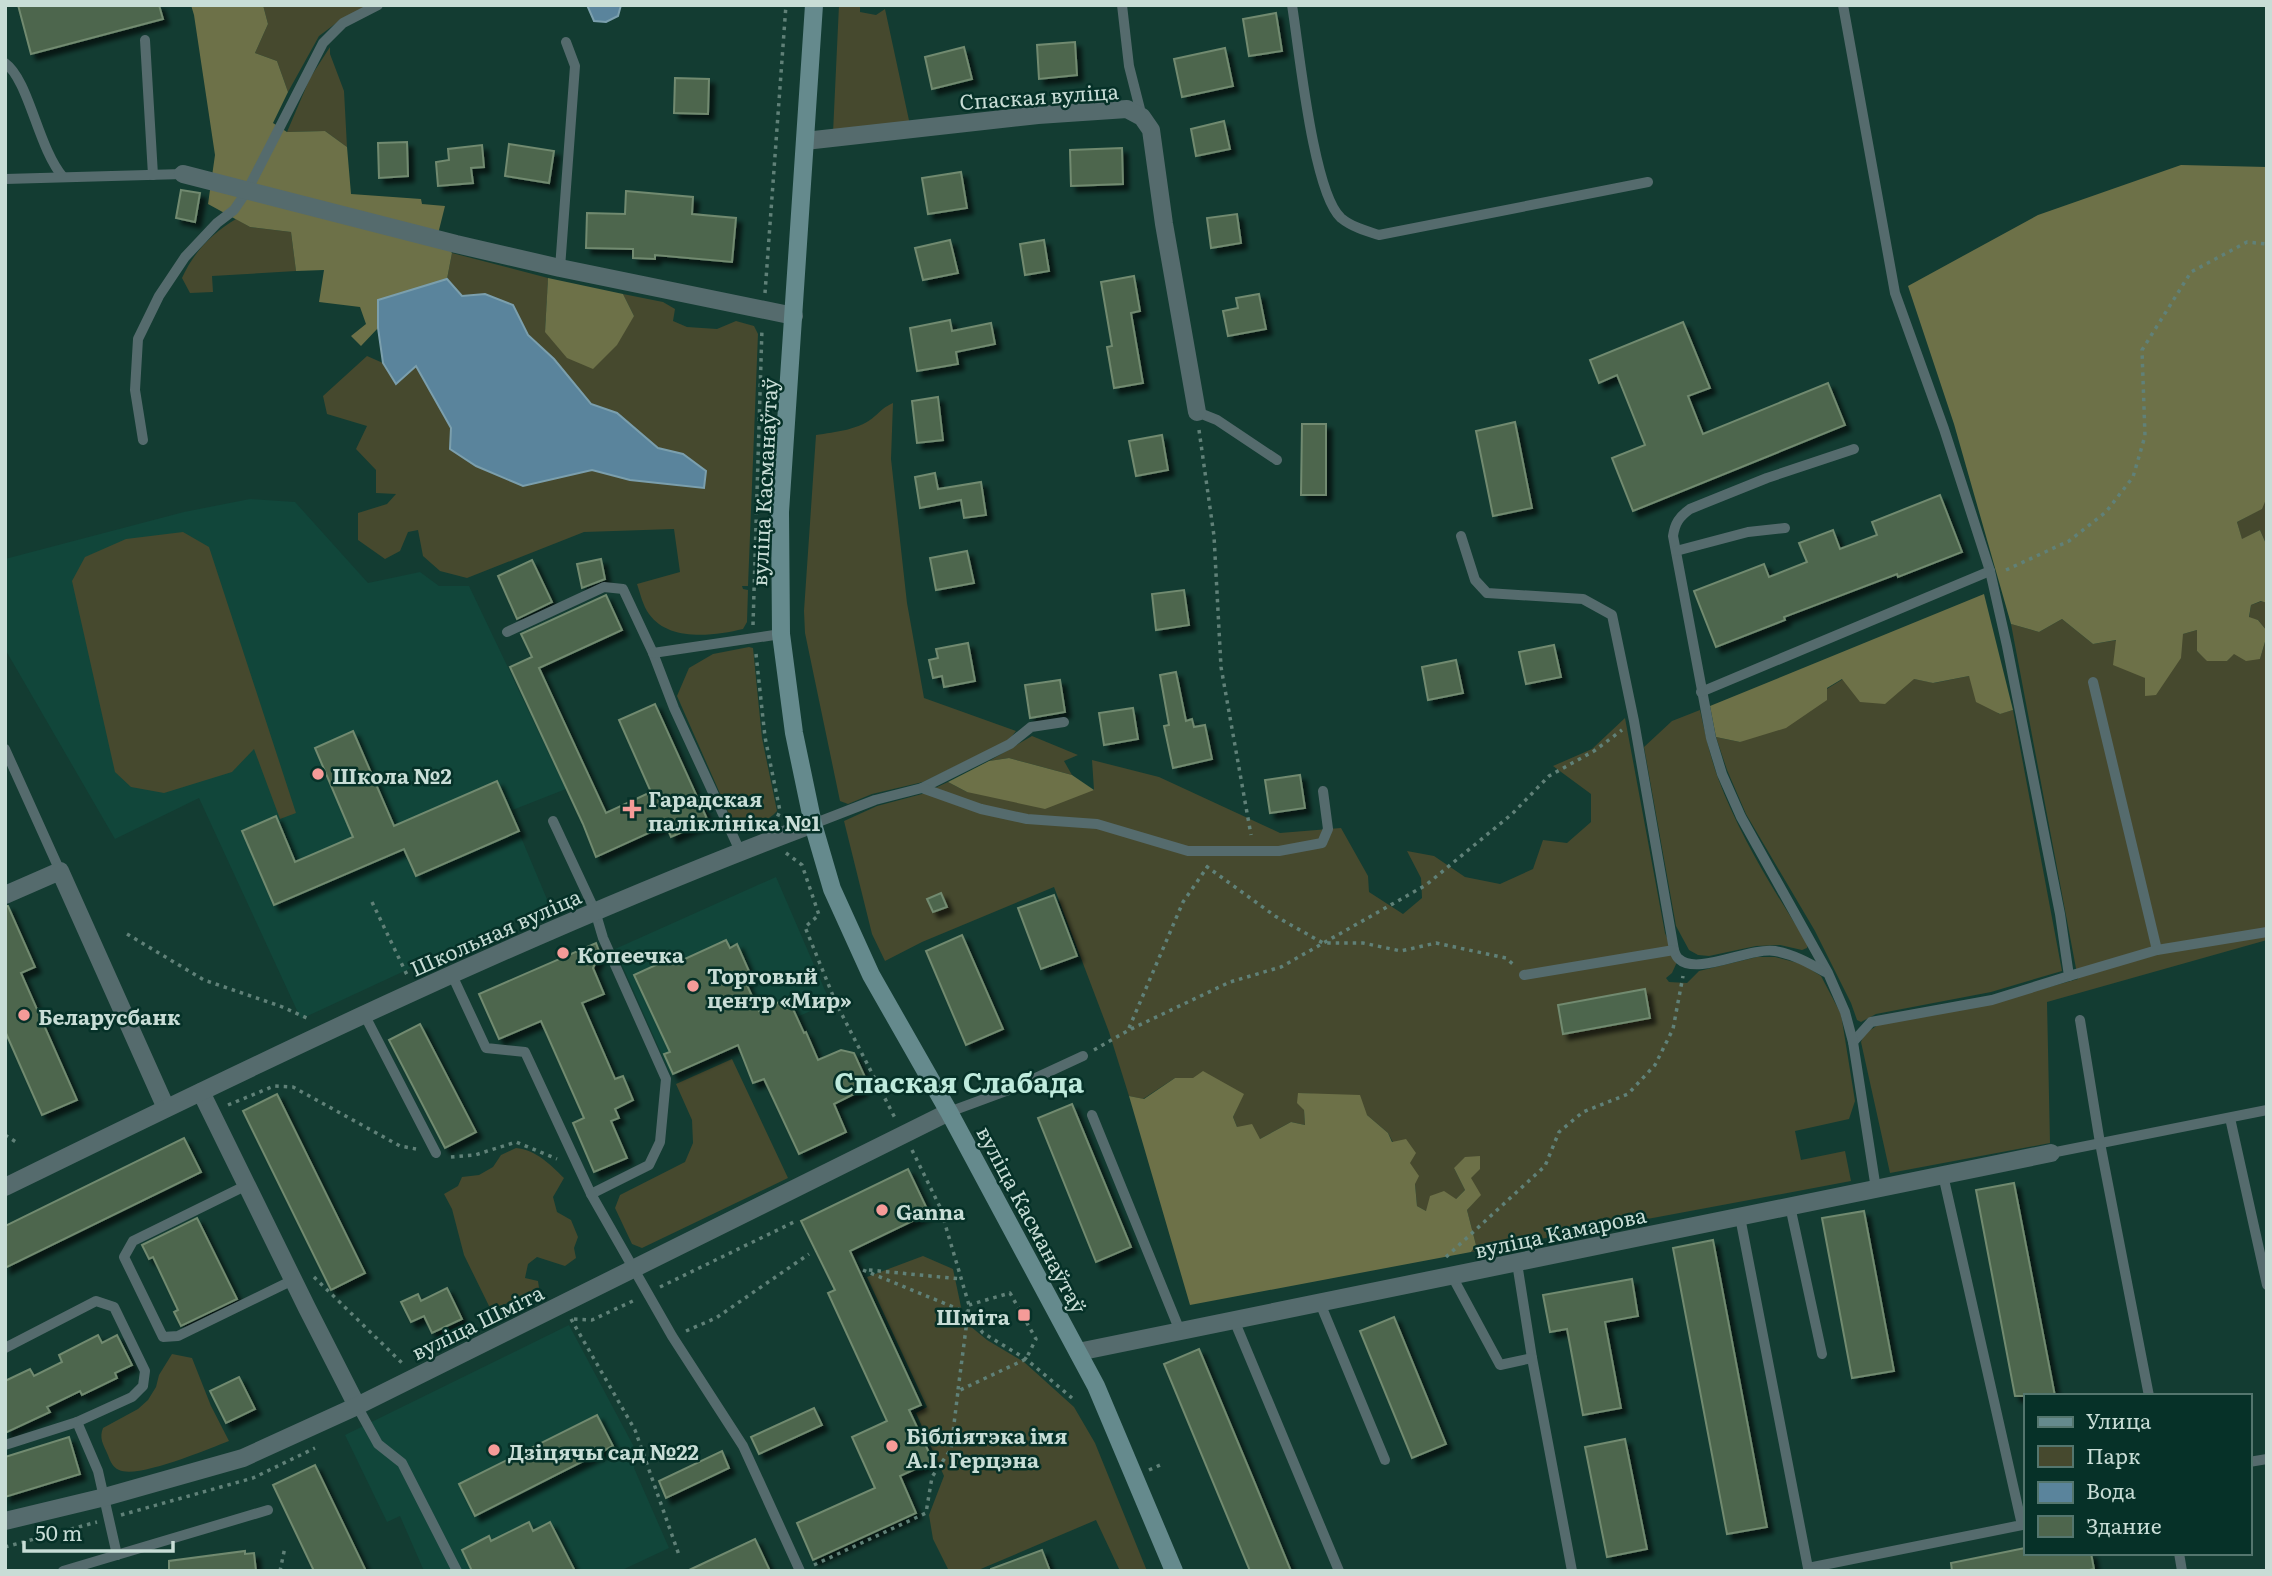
<svg xmlns="http://www.w3.org/2000/svg" width="2272" height="1576" font-family="Literata,serif">
<style>
.built{fill:#11463a}
.green{fill:#46492e}
.forest{fill:#6d7148}
.water{fill:#5a849c;stroke:#7b9fad;stroke-width:2}
.building{fill:#4e664d;stroke:#718a6f;stroke-width:2;filter:url(#shadow)}
.lines{fill:none;stroke-linecap:round;stroke-linejoin:round}
.path{stroke:#608178;stroke-width:3.5;stroke-dasharray:3.5 5;stroke-linecap:butt}
.service{stroke:#556b6d;stroke-width:10}
.minor{stroke:#556b6d;stroke-width:18}
.secondary{stroke:#658a8d;stroke-width:18}
.poi-dot{fill:#f59b98;stroke:#063128;stroke-width:2.5}
.labels{text-anchor:middle;dominant-baseline:central;stroke-width:5;stroke-linejoin:round;paint-order:stroke}
.street-label{font-size:21px;fill:#c8ddd6;stroke:#063128}
.poi-label{font-size:21px;font-weight:bold;fill:#c8ddd6;stroke:#063128;text-anchor:start}
.district-label{font-size:28px;font-weight:bold;fill:#beeadc;stroke:#063128}
</style>
<defs>
<filter id="shadow"><feDropShadow dx="5.5" dy="5.5" stdDeviation="2" flood-color="#0009"/></filter>
</defs>
<rect width="100%" height="100%" fill="#133c32"/>
<g class="built">
<path d="M250,499l45,3 73,81 52,-11 19,14h30l97,203 -56,22 39,93 -248,115 -102,-221 -84,41 -110,-190v-90l179,-47z"/>
<path d="M776,877l54,125 -159,73 -56,-126z"/>
<path d="M569,1325l65,122 3,6 -3,15 35,80 -49,23h-196l-24,-55 -13,6 -42,-87z"/>
</g>
<g class="green">
<path d="M263,5h106l-26,13 -24,18 -31,56 -11,-31 -22,-8 13,-29z"/>
<path d="M839,5h21v7l16,3 9,-6 25,116 -77,8z"/>
<path d="M330,47v7l14,37 3,56 -22,-16 -38,1 23,-54z"/>
<path d="M236,219l14,8 41,5 5,39 -84,5 1,16 -23,1 -8,-15c11,-25 30,-45 54,-59z"/>
<path d="M452,253l96,25 -3,54 89,-16 -11,-22 40,8 12,7 -2,12 14,6 30,2 19,-8 18,5 4,8 -10,252h-6l1,3 5,1 -1,32 -4,7c-29,7 -74,13 -94,-15 -6,-8 -9,-21 -12,-30l43,-12 -6,-43 -90,3 -117,46 -27,-7 -17,-15 -5,-26 -10,2 -8,19 -15,8 -27,-19v-27l29,-9 9,-10 -20,-1v-23l-20,-21 11,-23 -40,-12 -4,-18 44,-40 16,7 13,20 20,-17 35,62 72,58 69,-16 38,10 74,8 2,-17 -23,-17 -25,-6 -41,-35 -26,-9 -37,-45 -26,-24 -15,-30 -28,-11 -23,2 -15,-17z"/>
<path d="M893,403l-2,56 16,144 17,95 92,33 -8,10 -85,41 -51,12 -24,10 -8,-3 -35,-168 -1,-22 12,-176c19,-3 44,-5 59,-19 7,-6 9,-9 18,-13z"/>
<path d="M2267,497v49l-7,-16 -18,10 -5,-18 24,-13z"/>
<path d="M183,532l26,15 87,266 -16,6 -26,-70 -22,23 -68,21 -33,-6 -16,-15 -43,-191 13,-24 41,-18z"/>
<path d="M2262,601l5,2v28l-9,-11 -9,-2 2,-13z"/>
<path d="M2062,619l31,25 24,-4 28,38v17l38,-61 14,-4v21l11,10h19l7,-8 26,6 7,-24v305l-220,62 3,141 -160,30 -29,-131 3,-8 14,-9 117,-23 83,-23 -67,-355 28,8z"/>
<path d="M749,647l4,1 9,90 15,73c-12,14 -25,11 -42,10l-6,-7 -52,-118 12,-28 24,-14z"/>
<path d="M1969,676l30,38 14,-4 49,261 -71,21 -115,22 -15,8 -4,-2 -6,-17 -36,-72 -69,-117 -19,-44 -11,-33 24,5 103,-63h71l20,4z"/>
<path d="M1700,710c5,23 10,46 18,68 22,59 56,113 90,166l-1,4 -5,2 -22,-5 -24,1 -47,10 -11,-1 -9,-5 -13,-24 -32,-179 28,-26z"/>
<path d="M1625,718l40,215 12,29 -5,11 -6,5 3,4 18,1 12,-12 58,-14h18l27,7 19,12 20,38 14,87 -6,18 -54,12 6,29 44,-9 6,30 -380,71 5,-7 -9,-35 13,-15 -26,-27 11,22 -9,9 -30,12 -9,-5 -2,-22 -27,-51 -21,-18 -38,-20 -31,-2 6,17 1,15 -14,-3 -31,17 -23,-12 -4,-10 10,-23 -50,-16h-18l-32,21 -14,-3 -20,-64 -55,-145 -132,55 -37,19 -13,-27 -28,-113 33,-15 45,-12 26,-12 19,10 127,-2 -2,-30 67,17 121,56 61,-5 27,48 1,16 34,22 19,-16 -1,-20 -14,-27 27,5 31,21 35,7 33,-15 10,-29 24,3 24,-21v-28l-38,-28 39,-17z"/>
<path d="M1032,736l46,19 -14,6 8,14 -63,-17 -20,3z"/>
<path d="M732,1059l56,119 -146,70 -10,-4 -17,-36 5,-13 65,-33 8,-19 -1,-23 -16,-36z"/>
<path d="M516,1148c20,2 34,16 48,30l-11,19 4,15 14,8 7,17 -4,11 2,10 -11,8 -28,-9 -9,7 -3,14 13,3 1,7 -36,17 -13,3 -26,-53 -12,-46 -8,-15 14,-8 4,-9 17,-2 14,-8 8,-12z"/>
<path d="M923,1256l30,13 11,52 23,19 37,22 50,45 21,36 52,128h-27l-24,-51 -120,51h-27l-16,-32 -4,-24 15,-39 -28,-63 11,-6 -60,-130z"/>
<path d="M172,1354l20,4 19,48 18,35c-21,8 -91,38 -110,29 -7,-3 -9,-10 -12,-17 -4,-9 -8,-15 -4,-25l35,-19 10,-9 8,-13 3,-12z"/>
</g>
<g class="forest">
<path d="M191,5h72l5,19 -13,29 22,8 11,31 -15,31 14,9 38,-1 22,16 4,47 70,5 1,5 23,2 -7,28 14,19 -5,26 -68,21 -1,28 -17,18 -10,-10 15,-12 -6,-17 -41,-5 5,-32 -28,1 -5,-39 -41,-5 -42,-23 7,-49 -21,-140z"/>
<path d="M2181,165l86,2v330l-5,12 -25,13 5,17 18,-9 7,16v57l-6,-2 -10,4 -2,12 9,3 9,11v4l-7,24 -14,2 -12,-7 -7,7h-20l-10,-10v-21l-14,4 -2,24 -25,37 -11,1v-18l-32,-13 3,-25 -23,4 -31,-25 -23,13 -28,-8 -57,-200 -46,-138 130,-71z"/>
<path d="M548,278l75,16 11,22 -17,29 -24,24 -26,-11 -22,-26z"/>
<path d="M1984,594l29,116 -13,4 -24,-12 -7,-26 -36,7 -19,-4 -29,25 -25,-2 -18,-23 -15,9v12l-41,28 -46,14 -24,-5 -6,-31z"/>
<path d="M1009,758l63,17 22,15 -49,19 -78,-17 -19,-10 41,-21z"/>
<path d="M1203,1071l41,23 -11,23 4,10 15,-3 8,15 31,-17 14,3 -1,-15 -7,-7 1,-10 62,2 7,20 21,18 4,9 14,-3 10,14 -6,10 9,13 -4,8 2,22 9,5 4,-15 14,-5 12,8 9,-9 -11,-22 11,-11 15,-1v13l-9,9 10,17 -14,15 9,35 -5,7 -281,53 -61,-209 15,3 31,-21h18z"/>
</g>
<g class="water">
<path d="M587,5h34l-3,11 -12,6 -12,-1z"/>
<path d="M447,279l15,17 23,-2 28,11 15,30 26,24 37,45 26,9 41,35 25,6 23,17 -2,17 -74,-8 -38,-10 -69,16 -47,-20 -26,-17 1,-21 -35,-62 -20,18 -13,-21 -5,-35v-28z"/>
</g>
<g class="building">
<path d="M18,5h141l4,14 -132,35z"/>
<path d="M1276,13l6,38 -33,5 -6,-37z"/>
<path d="M1075,42l2,33 -38,4 -2,-34z"/>
<path d="M964,47l8,32 -40,10 -7,-32z"/>
<path d="M1225,48l8,38 -51,11 -8,-38z"/>
<path d="M675,78l34,1 -1,35 -34,-1z"/>
<path d="M1224,121l6,28 -34,7 -5,-27z"/>
<path d="M407,142l1,34 -29,2 -1,-35z"/>
<path d="M509,144l45,7 -5,32 -44,-7z"/>
<path d="M482,145l2,22 -13,1 2,15 -35,3 -2,-24 13,-2 -1,-11z"/>
<path d="M1122,148l1,36 -52,2 -1,-36z"/>
<path d="M961,172l6,36 -39,6 -6,-36z"/>
<path d="M181,190l19,3 -5,29 -19,-4z"/>
<path d="M626,191l67,6 -1,17 44,4 -4,44 -77,-7v4l-22,-1v-9l-47,-1 1,-35 38,1z"/>
<path d="M1237,214l4,29 -30,5 -4,-30z"/>
<path d="M950,240l8,33 -35,7 -8,-32z"/>
<path d="M1044,240l5,31 -24,4 -5,-31z"/>
<path d="M1134,276l6,35 -9,2 12,70 -29,5 -7,-41 5,-1 -11,-64z"/>
<path d="M1259,294l7,35 -38,7 -5,-25 15,-3 -2,-10z"/>
<path d="M950,320l2,11 39,-8 4,21 -39,8 2,12 -41,7 -7,-43z"/>
<path d="M1683,322l27,66 -22,8 15,38 125,-51 17,42 -212,86 -21,-53 33,-13 -28,-70 -18,8 -9,-23z"/>
<path d="M938,397l5,43 -26,3 -5,-42z"/>
<path d="M1515,422l17,86 -39,8 -17,-85z"/>
<path d="M1302,424h24v71h-25z"/>
<path d="M1162,435l6,35 -32,6 -7,-35z"/>
<path d="M935,473l3,16 43,-7 5,33 -22,3 -3,-18 -41,8 -5,-31z"/>
<path d="M1940,495l22,57 -64,25 -1,-3 -113,43 1,3 -69,27 -22,-56 70,-27 5,13 38,-15 -8,-19 34,-13 7,19 37,-14 -5,-13z"/>
<path d="M967,551l7,32 -38,7 -6,-32z"/>
<path d="M601,559l4,20 -23,9 -5,-24z"/>
<path d="M532,560l20,42 -35,17 -19,-43z"/>
<path d="M1184,590l5,35 -33,5 -4,-36z"/>
<path d="M606,595l16,35 -83,38 67,145 45,-21 -32,-72 36,-16 53,117 -37,16 -5,-12 -70,32 -13,-33 -73,-157 22,-10 -11,-23z"/>
<path d="M968,643l7,38 -31,6 -2,-11 -9,2 -4,-18 9,-2 -2,-9z"/>
<path d="M1554,645l7,32 -35,7 -7,-32z"/>
<path d="M1456,660l7,33 -35,7 -6,-33z"/>
<path d="M1176,672l10,49 6,-2 2,8 11,-2 7,34 -39,9 -9,-42 5,-1 -9,-50z"/>
<path d="M1060,680l5,32 -35,6 -5,-33z"/>
<path d="M1133,708l5,31 -34,6 -5,-32z"/>
<path d="M353,731l41,95 103,-45 22,50 -103,45 -12,-27 -130,56 -32,-74 34,-15 19,46 58,-25 -38,-89z"/>
<path d="M1300,775l5,33 -35,5 -5,-33z"/>
<path d="M941,893l6,14 -14,5 -6,-13z"/>
<path d="M1054,895l23,61 -36,13 -23,-61z"/>
<path d="M5,906h3l27,61 -14,6 56,127 -35,15 -37,-84z"/>
<path d="M962,935l41,94 -37,16 -40,-94z"/>
<path d="M726,940l4,8 7,-4 15,34 -7,3 14,30 29,-13 16,35 2,-1 12,28 23,-10 13,3 11,24 -3,13 -28,14 12,28 -47,22 -35,-75 -11,4 -15,-38 -65,29 -9,-20 6,-2 -36,-77 37,-17 3,6z"/>
<path d="M596,943l4,11 -7,14 11,26 -22,9 33,76 8,-3 10,24 -18,9 4,9 -8,3 16,37 -33,14 -21,-49 11,-5 -43,-97 -42,18 -20,-45z"/>
<path d="M1645,989l5,29 -87,16 -5,-29z"/>
<path d="M420,1024l56,108 -31,16 -56,-108z"/>
<path d="M277,1094l88,179 -34,17 -88,-179z"/>
<path d="M1072,1104l59,143 -35,15 -58,-144z"/>
<path d="M184,1138l17,34 -196,96v-42z"/>
<path d="M908,1169l21,44 -79,38 71,154 -12,5 24,51 -33,15 16,37 -103,47 -16,-37 78,-35 -23,-51 35,-16 -59,-128 7,-3 -34,-69z"/>
<path d="M2014,1183l41,213h-40l-39,-206z"/>
<path d="M1864,1211l30,160 -42,7 -30,-160z"/>
<path d="M197,1218l40,81 -56,27 -7,-14 4,-2 -25,-53 -4,2 -7,-14z"/>
<path d="M1713,1240l54,287 -40,7 -54,-286z"/>
<path d="M1632,1279l6,37 -33,6 16,86 -38,7 -16,-86 -17,3 -7,-37z"/>
<path d="M447,1288l15,31 -30,14 -8,-17 -13,6 -10,-20 17,-8 3,7z"/>
<path d="M1394,1317l52,127 -34,14 -52,-127z"/>
<path d="M98,1335l4,8 15,-8 15,30 -17,8 2,5 -35,17 -2,-4 -33,16 3,5 -45,21v-52l25,-12 4,7 28,-14 -3,-7z"/>
<path d="M1199,1349l55,132 37,90h-41l-86,-207z"/>
<path d="M239,1377l16,32 -29,14 -16,-32z"/>
<path d="M814,1408l8,17 -63,29 -8,-17z"/>
<path d="M597,1415l16,31 -138,70 -16,-32z"/>
<path d="M69,1437l11,37 -75,23v-40z"/>
<path d="M1625,1439l22,110 -40,8 -22,-110z"/>
<path d="M722,1451l7,17 -63,30 -7,-17z"/>
<path d="M315,1465l51,106h-52l-41,-86z"/>
<path d="M529,1522l4,9 17,-9 25,49h-103l-10,-21 27,-14 2,5z"/>
<path d="M755,1539l15,32h-83z"/>
<path d="M2025,1548v5h66l3,16 -9,2h-133l-1,-8z"/>
<path d="M1042,1550l8,21h-59v-2z"/>
<path d="M245,1551v3l9,-1 2,18h-87v-10z"/>
</g>
<g class="lines">
<g class="path">
<path d="M765,293l21,-288"/>
<path d="M1199,430l15,106 7,131 30,168"/>
<path d="M2006,570l63,-29 37,-29 27,-35 12,-41 -3,-86 49,-78 56,-30 20,2"/>
<path d="M753,625l9,-297"/>
<path d="M756,654l9,83 15,74 -3,7"/>
<path d="M786,853l16,12 17,50 -14,12 31,76 59,115"/>
<path d="M1206,866l69,50 48,27h40l38,8 35,-8 70,15 9,8"/>
<path d="M372,902l36,75"/>
<path d="M127,934l77,46 76,26 29,13"/>
<path d="M1129,1028l54,-126 25,-36"/>
<path d="M1094,1050l35,-20 101,-48 51,-15 145,-82 86,-71 37,-38 45,-25 28,-21"/>
<path d="M228,1105l46,-19 19,1 107,59 16,3"/>
<path d="M5,1135l11,7"/>
<path d="M912,1150l28,57 29,98 -1,8 15,20 43,26 46,39"/>
<path d="M451,1157l24,-2 41,-13 41,17"/>
<path d="M1446,1257l99,-91 14,-34 24,-20 45,-18 27,-29 18,-36 10,-53"/>
<path d="M863,1270l105,43 -10,77"/>
<path d="M869,1270l92,9"/>
<path d="M314,1277l88,86"/>
<path d="M660,1287l134,-65"/>
<path d="M571,1319l64,111 44,125"/>
<path d="M574,1319l18,1 43,-20"/>
<path d="M686,1331l30,-13 93,-64"/>
<path d="M1149,1470l11,-5"/>
<path d="M121,1515l132,-37 62,-30"/>
<path d="M5,1547l92,-25"/>
<path d="M814,1565l112,-52 6,-36 19,-28 7,-58 68,-32 10,-20 -26,-46 -41,12"/>
<path d="M280,1571l5,-24"/>
</g>
<g class="service">
<path d="M1122,5l7,61 13,51"/>
<path d="M1292,5c7,43 21,188 49,213 11,9 25,13 38,17l269,-53"/>
<path d="M1843,5l52,288 49,136 46,142 17,75 53,268 9,62 -77,24 -121,22 -18,20"/>
<path d="M145,40l8,135"/>
<path d="M5,63c24,17 33,85 58,114"/>
<path d="M5,179l178,-5"/>
<path d="M560,268l15,-202 -9,-24"/>
<path d="M1197,412l20,8 60,40"/>
<path d="M143,440l-8,-50 3,-51 21,-43 26,-39 32,-34 17,-13 13,-19 76,-148 20,-20 35,-18"/>
<path d="M1854,449l-87,29 -77,31c-11,8 -15,14 -17,27l38,202 11,36 19,43 87,156 17,39 8,30 23,147"/>
<path d="M1461,536l14,44 12,13 96,6 29,16 22,106 40,229c1,3 2,7 5,9 18,17 70,-12 96,-8 18,3 34,12 50,21"/>
<path d="M1676,551l72,-19 37,-4"/>
<path d="M507,632l97,-45 19,2 30,64 21,55 66,143"/>
<path d="M653,653l128,-19"/>
<path d="M2093,682l64,268"/>
<path d="M1701,692l289,-121"/>
<path d="M5,749l55,122"/>
<path d="M922,788l88,-44 21,-17 33,-5"/>
<path d="M553,821l42,90 8,27 63,141 -6,63 -11,23 -58,29"/>
<path d="M813,824l62,-24 47,-12 59,21 46,10 70,5 91,27h91l43,-8 6,-14 -5,-38"/>
<path d="M452,975l34,73 39,4 66,142 81,142 71,110 57,125"/>
<path d="M1524,975l150,-25"/>
<path d="M2069,976l88,-26 110,-18"/>
<path d="M365,1016l71,137"/>
<path d="M2080,1020l20,123 49,253"/>
<path d="M949,1112l65,-24 69,-32"/>
<path d="M1092,1115l88,216"/>
<path d="M2230,1118l37,167"/>
<path d="M2051,1153l216,-43"/>
<path d="M247,1185l-114,56 -9,16 39,80 15,-1 115,-56"/>
<path d="M1790,1206l32,148"/>
<path d="M1740,1217l68,351 214,-43 -79,-350"/>
<path d="M1517,1263l15,95 40,213"/>
<path d="M1452,1276l48,89 32,-7"/>
<path d="M1320,1303l65,157"/>
<path d="M1234,1320l105,251"/>
<path d="M5,1348l91,-47 18,6 31,64 -2,15 -11,11 -55,25 21,49 19,84"/>
<path d="M357,1406l21,38 24,19 55,108"/>
<path d="M5,1445l72,-23"/>
<path d="M2249,1462l18,-3"/>
<path d="M2179,1553l3,18"/>
<path d="M63,1571l205,-61"/>
</g>
<g class="minor">
<path d="M805,141l233,-26 89,-6 15,8 9,13 13,94 33,188"/>
<path d="M183,174l273,70 104,24 234,48"/>
<path d="M5,895l55,-24 106,237"/>
<path d="M201,1092l106,216 50,98"/>
<path d="M5,1187c265,-130 532,-259 808,-363"/>
<path d="M1078,1352l973,-199"/>
<path d="M5,1521l100,-24 138,-39 114,-52 592,-294"/>
</g>
<path class="secondary" d="M814,5l-34,507 1,122 13,99 19,91 19,65 39,86 78,137 147,274 78,185"/>
</g>
<g class="poi-dot">
<circle cx="318" cy="774" r="7"/>
<path d="M628.5 798.5h7v7h7v7h-7v7h-7v-7h-7v-7h7z"/>
<circle cx="563" cy="953" r="7"/>
<circle cx="693" cy="986" r="7"/>
<circle cx="24" cy="1015" r="7"/>
<circle cx="882" cy="1210" r="7"/>
<rect x="1017" y="1308" width="14" height="14" rx="3.5"/>
<circle cx="892" cy="1446" r="7"/>
<circle cx="494" cy="1450" r="7"/>
</g>
<g class="labels">
<g class="street-label">
<text transform="translate(1039 95) rotate(-4)">Спаская вуліца</text>
<text transform="translate(763 482) rotate(-87)">вуліца Касманаўтаў</text>
<text transform="translate(495 931) rotate(-24)">Школьная вуліца</text>
<text transform="translate(1033 1219) rotate(62)">вуліца Касманаўтаў</text>
<text transform="translate(1560 1231) rotate(-12)">вуліца Камарова</text>
<text transform="translate(477 1321) rotate(-26)">вуліца Шміта</text>
</g>
<g class="poi-label">
<text x="332" y="774">Школа №2</text>
<text x="648" y="797">Гарадская<tspan x="648" dy="24">паліклініка №1</tspan></text>
<text x="577" y="953">Копеечка</text>
<text x="707" y="974">Торговый<tspan x="707" dy="24">центр «Мир»</tspan></text>
<text x="38" y="1015">Беларусбанк</text>
<text x="896" y="1210">Ganna</text>
<text x="1010" y="1315" text-anchor="end">Шміта</text>
<text x="906" y="1434">Бібліятэка імя<tspan x="906" dy="24">А.І. Герцэна</tspan></text>
<text x="508" y="1450">Дзіцячы сад №22</text>
</g>
<g class="district-label">
<text x="959" y="1081">Спаская Слабада</text>
</g>
</g>
<rect width="2272" height="1576" fill="none" stroke="#c8ddd6" stroke-width="14"/>
<rect x="2024" y="1394" width="228" height="161" fill="#063128" stroke="#54766e" stroke-width="2"/>
<rect x="2038" y="1417" width="35" height="10" fill="#658a8d" stroke="#54766e" stroke-width="2"/>
<text x="2086" y="1429" font-size="21" fill="#c8ddd6">Улица</text>
<rect x="2038" y="1446" width="35" height="21" fill="#46492e" stroke="#54766e" stroke-width="2"/>
<text x="2086" y="1464" font-size="21" fill="#c8ddd6">Парк</text>
<rect x="2038" y="1482" width="35" height="21" fill="#5a849c" stroke="#54766e" stroke-width="2"/>
<text x="2086" y="1499" font-size="21" fill="#c8ddd6">Вода</text>
<rect x="2038" y="1516" width="35" height="21" fill="#4e664d" stroke="#54766e" stroke-width="2"/>
<text x="2086" y="1534" font-size="21" fill="#c8ddd6">Здание</text>
<path d="M24 1541v10h149v-10" fill="none" stroke="#c8ddd6" stroke-width="3.5"/>
<text x="35" y="1541" font-size="21" fill="#c8ddd6" stroke="#063128" stroke-width="5" paint-order="stroke">50 m</text>
</svg>
